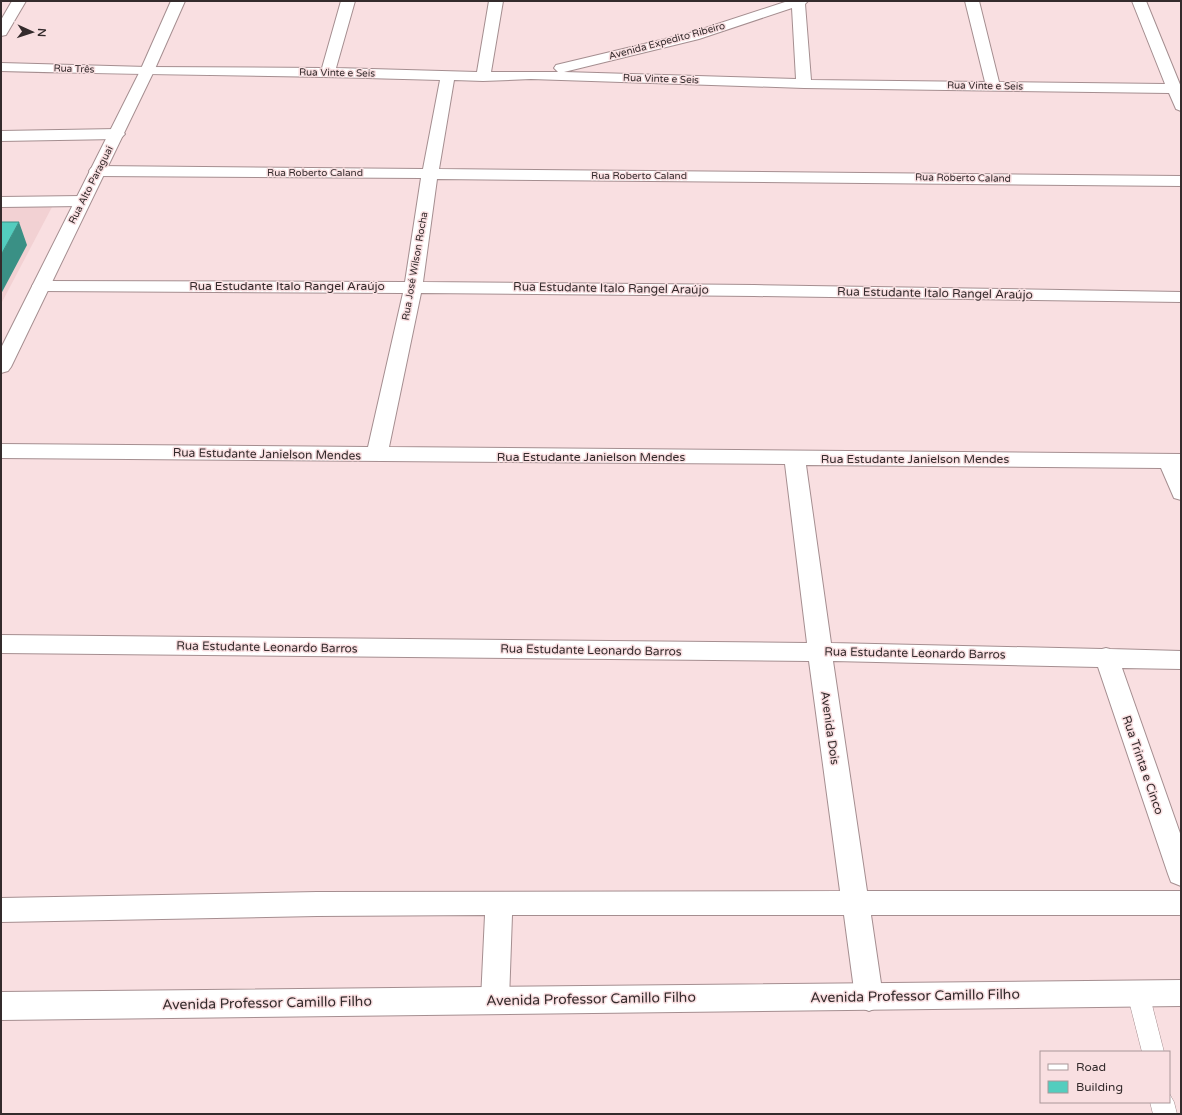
<svg xmlns="http://www.w3.org/2000/svg" width="1182" height="1115" font-family="'Varela Round',sans-serif">
<style>
.built{fill:#f2d1d3}
.lines{fill:none;stroke-linecap:round;stroke-linejoin:round}
.service-casing{stroke:#a58e90;stroke-width:1}
.minor-casing{stroke:#a58e90;stroke-width:2}
.tertiary-casing{stroke:#a58e90;stroke-width:2}
.secondary-casing{stroke:#a58e90;stroke-width:2}
.service{fill:#fff;fill-rule:evenodd}
.minor{fill:#fff;fill-rule:evenodd}
.tertiary{fill:#fff;fill-rule:evenodd}
.secondary{fill:#fff;fill-rule:evenodd}
.shaded-wall{fill:#3a9085}
.building{fill:#53cdbe;stroke:#3a9085}
.labels{text-anchor:middle;dominant-baseline:central;stroke-width:3;stroke-linejoin:round;paint-order:stroke}
.far-street-label{font-size:10px;fill:#342b2c;stroke:#f9dfe1}
.street-label{font-size:12px;fill:#342b2c;stroke:#f9dfe1}
.near-street-label{font-size:14px;fill:#342b2c;stroke:#f9dfe1}
</style>
<rect width="100%" height="100%" fill="#f9dfe1"/>
<path class="built" d="M1,207h51l-51,97z"/>
<g class="lines">
<defs>
<g id="service">
<path d="M1138,983l8,3 3,7 15,59h-22l-15,-59 3,-7z"/>
<path d="M1169,1093l5,9 3,12h-24l-3,-12h19z"/>
</g>
<g id="minor">
<path d="M12,1h14l-20,34 -5,1v-16z"/>
<path d="M341,1h14l-19,67 141,4 12,-71h14l-12,71h67l-4,-4 2,-3 134,-32 98,-32h20l-3,3 6,76 174,2 -20,-81h14l20,81 166,2 -33,-83h14l35,86v24l-5,-2 -7,-16 -365,-5 -273,-9 -48,2 -29,-1 -15,89 742,7v10l-744,-7 -14,103 331,3 427,7v10l-427,-6 -333,-3 -32,154 792,7v46l-7,-2 -13,-30 -355,-3 25,178 271,6 4,-1 4,1 71,2v18l-59,-1 59,168v50l-10,-4 -3,-8 -70,-207 -265,-6 34,230h314v24h-310l12,82 -4,10 -10,4 -10,-4 -4,-10 -11,-82h-332l-3,85 -4,10 -10,4 -10,-4 -4,-10 4,-85 -168,1 -316,6v-24l316,-6 523,-1 -31,-230 -808,-8v-18l806,8 -22,-179 -784,-6v-14l367,3 35,-154 -362,-2 -6,-1 -3,-4 3,-4 6,-1 364,1 16,-104 -324,-2 -6,-2 -2,-3 2,-3 6,-2 326,3 17,-89c-146,-5 -293,-5 -439,-9v-8l146,4 175,1zM792,8l4,71 -232,-7 135,-33z"/>
<path d="M117,129l5,2 3,3 -3,3 -5,2 -116,2v-10z"/>
<path d="M82,196l6,2 2,3 -2,3 -6,2 -81,1v-10z"/>
</g>
<path id="tertiary" d="M171,1h14l-31,70 -143,296 -3,4 -7,2v-25l139,-277z"/>
<path id="secondary" d="M1181,980v26l-1180,14v-28z"/>
</defs>
<use href="#service" class="service-casing"/>
<use href="#minor" class="minor-casing"/>
<use href="#tertiary" class="tertiary-casing"/>
<use href="#secondary" class="secondary-casing"/>
<use href="#service" class="service"/>
<use href="#minor" class="minor"/>
<use href="#tertiary" class="tertiary"/>
<use href="#secondary" class="secondary"/>
</g>
<path class="shaded-wall" d="M19,222l8,23 -26,49v-39z"/>
<path class="building" d="M1,222h18l-18,33z"/>
<g class="labels">
<g class="far-street-label">
<text transform="translate(667 41) rotate(-15)">Avenida Expedito Ribeiro</text>
<text transform="translate(74 69) rotate(2)">Rua Três</text>
<text transform="translate(337 73) rotate(1)">Rua Vinte e Seis</text>
<text transform="translate(661 79) rotate(2)">Rua Vinte e Seis</text>
<text transform="translate(985 86) rotate(1)">Rua Vinte e Seis</text>
<text x="315" y="173">Rua Roberto Caland</text>
<text x="639" y="176">Rua Roberto Caland</text>
<text transform="translate(963 178) rotate(1)">Rua Roberto Caland</text>
<text transform="translate(91 185) rotate(-63)">Rua Alto Paraguai</text>
<text transform="translate(415 266) rotate(-80)">Rua José Wilson Rocha</text>
</g>
<g class="street-label">
<text x="287" y="286">Rua Estudante Italo Rangel Araújo</text>
<text transform="translate(611 288) rotate(1)">Rua Estudante Italo Rangel Araújo</text>
<text transform="translate(935 293) rotate(1)">Rua Estudante Italo Rangel Araújo</text>
<text transform="translate(267 454) rotate(1)">Rua Estudante Janielson Mendes</text>
<text x="591" y="457">Rua Estudante Janielson Mendes</text>
<text x="915" y="459">Rua Estudante Janielson Mendes</text>
<text transform="translate(267 647) rotate(1)">Rua Estudante Leonardo Barros</text>
<text transform="translate(591 650) rotate(1)">Rua Estudante Leonardo Barros</text>
<text transform="translate(915 653) rotate(1)">Rua Estudante Leonardo Barros</text>
<text transform="translate(830 728) rotate(82)">Avenida Dois</text>
<text transform="translate(1143 765) rotate(71)">Rua Trinta e Cinco</text>
</g>
<g class="near-street-label">
<text transform="translate(915 996) rotate(-1)">Avenida Professor Camillo Filho</text>
<text transform="translate(591 999) rotate(-1)">Avenida Professor Camillo Filho</text>
<text transform="translate(267 1003) rotate(-1)">Avenida Professor Camillo Filho</text>
</g>
</g>
<rect width="1182" height="1115" fill="none" stroke="#342b2c" stroke-width="4"/>
<rect x="1040" y="1051" width="130" height="52" fill="#f9dfe1" stroke="#aa9799"/>
<rect x="1048" y="1064" width="20" height="6" fill="#ffffff" stroke="#aa9799"/>
<text x="1076" y="1071" font-size="12" fill="#342b2c">Road</text>
<rect x="1048" y="1081" width="20" height="12" fill="#53cdbe" stroke="#aa9799"/>
<text x="1076" y="1091" font-size="12" fill="#342b2c">Building</text>
<g transform="translate(32 32) rotate(93)" stroke="#f9dfe1" stroke-width="3" paint-order="stroke">
<path d="M0-3L7 15L0 10L-7 15Z" fill="#342b2c"/>
<text y="-6" font-size="11" font-weight="bold" text-anchor="middle" fill="#342b2c">N</text>
</g>
</svg>
